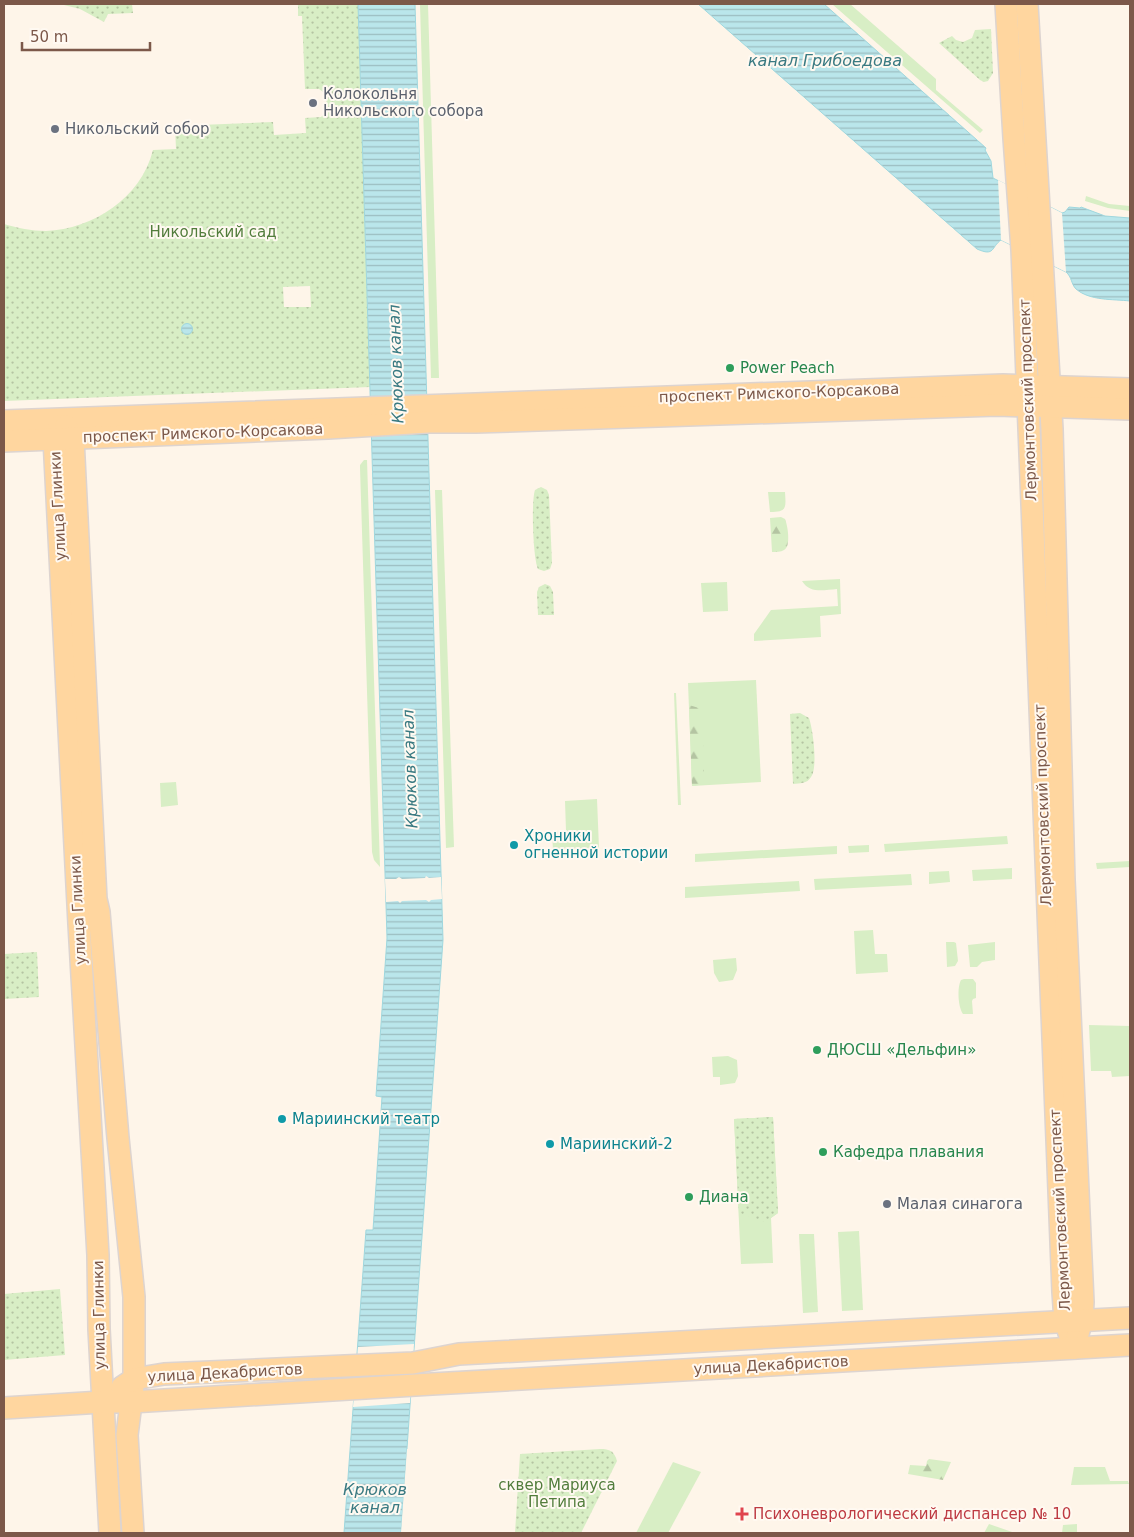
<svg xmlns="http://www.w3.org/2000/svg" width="1134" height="1537" font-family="'DejaVu Sans',sans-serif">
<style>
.green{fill:#d8eec5}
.forest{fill:url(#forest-firs)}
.park{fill:url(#park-dots);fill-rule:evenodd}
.water{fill:url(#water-rules);stroke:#9fd7de}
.pier{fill:#fef5e9}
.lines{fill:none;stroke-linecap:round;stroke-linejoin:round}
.major-casing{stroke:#ddd4d0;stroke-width:24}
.major{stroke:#ffd69f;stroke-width:21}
.worship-dot{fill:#6b7280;stroke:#fff9f1;stroke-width:2}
.leisure-dot{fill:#2e9e5b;stroke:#fff9f1;stroke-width:2}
.culture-dot{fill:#0f9aa8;stroke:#fff9f1;stroke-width:2}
.health-dot{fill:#e0444e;stroke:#fff9f1;stroke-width:2}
.labels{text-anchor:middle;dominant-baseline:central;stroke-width:4;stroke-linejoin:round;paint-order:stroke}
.worship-label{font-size:15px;fill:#5b616d;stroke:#fff9f1;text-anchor:start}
.park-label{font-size:15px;fill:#527d3c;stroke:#fff9f1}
.leisure-label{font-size:15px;fill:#27864d;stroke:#fff9f1;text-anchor:start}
.street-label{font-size:15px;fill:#7c5849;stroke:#fff9f1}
.culture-label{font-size:15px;fill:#0d838f;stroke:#fff9f1;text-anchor:start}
.health-label{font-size:15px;fill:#be3a42;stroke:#fff9f1;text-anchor:start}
.water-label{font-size:16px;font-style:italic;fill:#3a7a82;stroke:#fff9f1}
</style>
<defs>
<pattern id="forest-firs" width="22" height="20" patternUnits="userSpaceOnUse" patternTransform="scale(1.25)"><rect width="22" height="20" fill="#d8eec5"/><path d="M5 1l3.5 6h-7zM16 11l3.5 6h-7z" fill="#b4c4a2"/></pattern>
<pattern id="park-dots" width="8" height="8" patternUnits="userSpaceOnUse" patternTransform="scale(1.25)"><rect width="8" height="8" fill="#d8eec5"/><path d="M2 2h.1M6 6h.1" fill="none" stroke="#b4c4a2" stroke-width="1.8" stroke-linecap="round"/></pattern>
<pattern id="water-rules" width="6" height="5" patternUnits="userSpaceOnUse" patternTransform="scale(1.25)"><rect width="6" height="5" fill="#bae6eb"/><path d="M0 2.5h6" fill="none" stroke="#9cbdc0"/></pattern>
</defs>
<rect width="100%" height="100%" fill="#fef5e9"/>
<g class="green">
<path d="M420,4h8l11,374h-8z"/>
<path d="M832,4h18l86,75v11l47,40 -3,3z"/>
<path d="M1086,196l23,8 21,2v5l-22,-3 -23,-7z"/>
<path d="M364,460h3l13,407 -6,-7 -2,-8 -12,-384v-3z"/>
<path d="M435,490h7l12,357 -8,1z"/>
<path d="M768,492h17c1,16 2,20 -15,20z"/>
<path d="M840,579l1,35 -21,2 1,21 -67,4v-7l17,-24 67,-4 -1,-17c-13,1 -27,5 -35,-8z"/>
<path d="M727,582l1,29 -25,1 -2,-29z"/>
<path d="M756,680l5,102 -69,4 -4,-103z"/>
<path d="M674,693h2l5,112h-3z"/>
<path d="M176,782l2,23 -17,2 -1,-24z"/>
<path d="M597,799l2,49 -46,2 -1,-18 14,-1 -1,-30z"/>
<path d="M1007,836l1,8 -123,8 -1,-8z"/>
<path d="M869,845v7l-20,1 -1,-7z"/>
<path d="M837,846v8l-142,8v-8z"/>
<path d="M1130,861v6l-33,2 -1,-6z"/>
<path d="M1012,868v11l-39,2 -1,-11z"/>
<path d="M949,871l1,11 -21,2v-12z"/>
<path d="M911,874l1,11 -97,5 -1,-11z"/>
<path d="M799,881l1,10 -115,7v-11z"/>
<path d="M873,930l2,24h12l1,18 -32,2 -2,-43z"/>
<path d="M946,942h8l2,1 2,18 -3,5 -8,1z"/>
<path d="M995,942v18l-13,2 -5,5h-7l-2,-22z"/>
<path d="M736,958l1,12 -4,10 -14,2 -5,-9 -1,-13z"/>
<path d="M964,979h9l3,4v15l-3,1 -1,2 1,13h-10c-5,-7 -6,-27 -2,-34z"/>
<path d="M1089,1025l41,1v50l-18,1 -1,-6h-20z"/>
<path d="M728,1056l9,4 1,16 -3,7 -15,2v-8h-7l-1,-20z"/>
<path d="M773,1117l5,96 -7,5 2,45 -32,1 -7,-145z"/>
<path d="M859,1231l4,79 -21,1 -4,-79z"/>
<path d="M799,1234h15l4,78 -15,1z"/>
<path d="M673,1462l28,10 -33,61h-32z"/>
<path d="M1074,1467h31l5,14h18l1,3 -58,1z"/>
<path d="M989,1524l26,9h-31z"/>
<path d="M1077,1524v9h-15l1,-8z"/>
</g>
<g class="forest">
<path d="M781,517l4,2c3,7 6,28 -1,31 -3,2 -8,2 -12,2l-2,-34z"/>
<path d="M689,705l13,4 2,63 -5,13 -7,1z"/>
<path d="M929,1459l22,3 -8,18 -35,-6 2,-9 16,1 1,-5z"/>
</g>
<g class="park">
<path d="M60,4h72l1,9 -25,1 -4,8 -24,-13z"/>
<path d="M298,4h60l12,383 -366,14v-177c14,4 27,7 42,7 47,-2 95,-33 107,-81l23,-1 -1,-23 98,-4 1,13 32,-2 -1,-15 16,-1 6,-6 -1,-17 -7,-5h-14l-3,-73h-4zM310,286l1,21h-27l-1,-20z"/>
<path d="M991,29l2,44 -5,8 -4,1 -4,-2 -41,-37 13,-7 4,4 7,2 9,-4 3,-8z"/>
<path d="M541,487l6,3 2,5 3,68 -2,6 -6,2 -6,-2c-5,-10 -7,-68 -3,-79z"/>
<path d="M545,584l5,2 3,6 1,23h-16l-1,-23 2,-5z"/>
<path d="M800,713l9,5c4,11 9,50 2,59 -4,7 -11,6 -18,7l-3,-70z"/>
<path d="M37,952l2,45 -35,2v-45z"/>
<path d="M773,1117l5,96 -7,5v6l-32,-11 -5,-94z"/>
<path d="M60,1289l5,66 -61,5v-66z"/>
<path d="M600,1449c10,0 14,2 17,12l-36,72h-66l5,-79z"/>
</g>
<g class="water">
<path d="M358,4h57l28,936 -42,593h-57l22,-303h7l9,-133 -6,-1 11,-158z"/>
<path d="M698,4h126l162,144 -1,2 6,11 2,17 69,35 3,-1 4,-5 11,1 1,-1 24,9 25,2v83c-17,-2 -40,0 -54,-12 -5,-5 -4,-12 -10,-17l-65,-32c-10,7 -6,17 -24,9z"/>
<circle cx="187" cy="329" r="5.5"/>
</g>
<g class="pier">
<path d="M998,180l64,33 4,59 -65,-32z"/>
<path d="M426,876l3,2 12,-1 1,22 -11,1 -2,2 -3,-2 -24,1 -2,2 -2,-2 -12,1 -1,-23h11l3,-2 3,2 23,-1z"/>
<path d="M414,1344l-4,59 -57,4 5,-60z"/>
<path d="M407,1449h2l-5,84h-3z"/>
</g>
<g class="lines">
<defs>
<g id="major">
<path d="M1006,4l8,134 8,112 41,1042 2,29 9,27"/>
<path d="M1027,4l25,425 12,451 19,422 -1,18 -8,28"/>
<path d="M4,421l999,-36 127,4"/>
<path d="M59,426l-5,13 25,485 19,331 1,74 11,204"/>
<path d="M66,426l7,12 23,461 3,13 19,226 16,159v82l-7,56 6,98"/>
<path d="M4,441l324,-13 100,-6h48l521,-17 133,4"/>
<path d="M122,1387l12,-8 30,-5 249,-11 46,-9 671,-36"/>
<path d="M4,1408l98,-6h29l301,-18 698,-39"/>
</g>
</defs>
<use href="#major" class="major-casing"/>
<use href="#major" class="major"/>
</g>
<g class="worship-dot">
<circle cx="313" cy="103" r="5"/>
<circle cx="55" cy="129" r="5"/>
<circle cx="887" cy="1204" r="5"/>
</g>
<g class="leisure-dot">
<circle cx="730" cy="368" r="5"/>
<circle cx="817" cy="1050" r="5"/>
<circle cx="823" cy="1152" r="5"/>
<circle cx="689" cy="1197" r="5"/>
</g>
<g class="culture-dot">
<circle cx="514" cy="845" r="5"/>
<circle cx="282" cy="1119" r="5"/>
<circle cx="550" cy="1144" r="5"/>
</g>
<path class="health-dot" d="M739.5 1506.5h5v5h5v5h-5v5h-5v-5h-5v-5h5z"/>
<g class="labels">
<g class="worship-label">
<text x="323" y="94">Колокольня<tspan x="323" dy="17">Никольского собора</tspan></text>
<text x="65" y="129">Никольский собор</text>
<text x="897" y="1204">Малая синагога</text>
</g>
<g class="park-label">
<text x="213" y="232">Никольский сад</text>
<text x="557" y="1485">сквер Мариуса<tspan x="557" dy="17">Петипа</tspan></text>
</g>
<g class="leisure-label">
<text x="740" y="368">Power Peach</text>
<text x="827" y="1050">ДЮСШ «Дельфин»</text>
<text x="833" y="1152">Кафедра плавания</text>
<text x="699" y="1197">Диана</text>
</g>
<g class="street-label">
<text transform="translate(779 393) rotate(-2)">проспект Римского-Корсакова</text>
<text transform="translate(1028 400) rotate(-92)">Лермонтовский проспект</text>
<text transform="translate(203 433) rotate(-2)">проспект Римского-Корсакова</text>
<text transform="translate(58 506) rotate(-93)">улица Глинки</text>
<text transform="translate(1043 805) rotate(-92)">Лермонтовский проспект</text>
<text transform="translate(78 910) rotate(-93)">улица Глинки</text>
<text transform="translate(1060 1210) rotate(-93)">Лермонтовский проспект</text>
<text transform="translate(99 1315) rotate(-91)">улица Глинки</text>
<text transform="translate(771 1365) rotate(-3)">улица Декабристов</text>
<text transform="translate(225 1373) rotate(-3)">улица Декабристов</text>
</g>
<g class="culture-label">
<text x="524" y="836">Хроники<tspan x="524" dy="17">огненной истории</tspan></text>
<text x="292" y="1119">Мариинский театр</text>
<text x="560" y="1144">Мариинский-2</text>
</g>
<g class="health-label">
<text x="753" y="1514">Психоневрологический диспансер № 10</text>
</g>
<g class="water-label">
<text x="825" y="60">канал Грибоедова</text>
<text transform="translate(396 364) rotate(-92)">Крюков канал</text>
<text transform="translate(410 769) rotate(-92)">Крюков канал</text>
<text x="375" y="1489">Крюков<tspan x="375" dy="18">канал</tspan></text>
</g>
</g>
<rect width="1134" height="1537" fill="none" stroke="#7c5849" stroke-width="10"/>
<path d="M22 42v8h128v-8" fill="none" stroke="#7c5849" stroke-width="2.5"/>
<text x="30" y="42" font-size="15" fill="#7c5849" stroke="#fff9f1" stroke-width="4" paint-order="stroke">50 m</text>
</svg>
